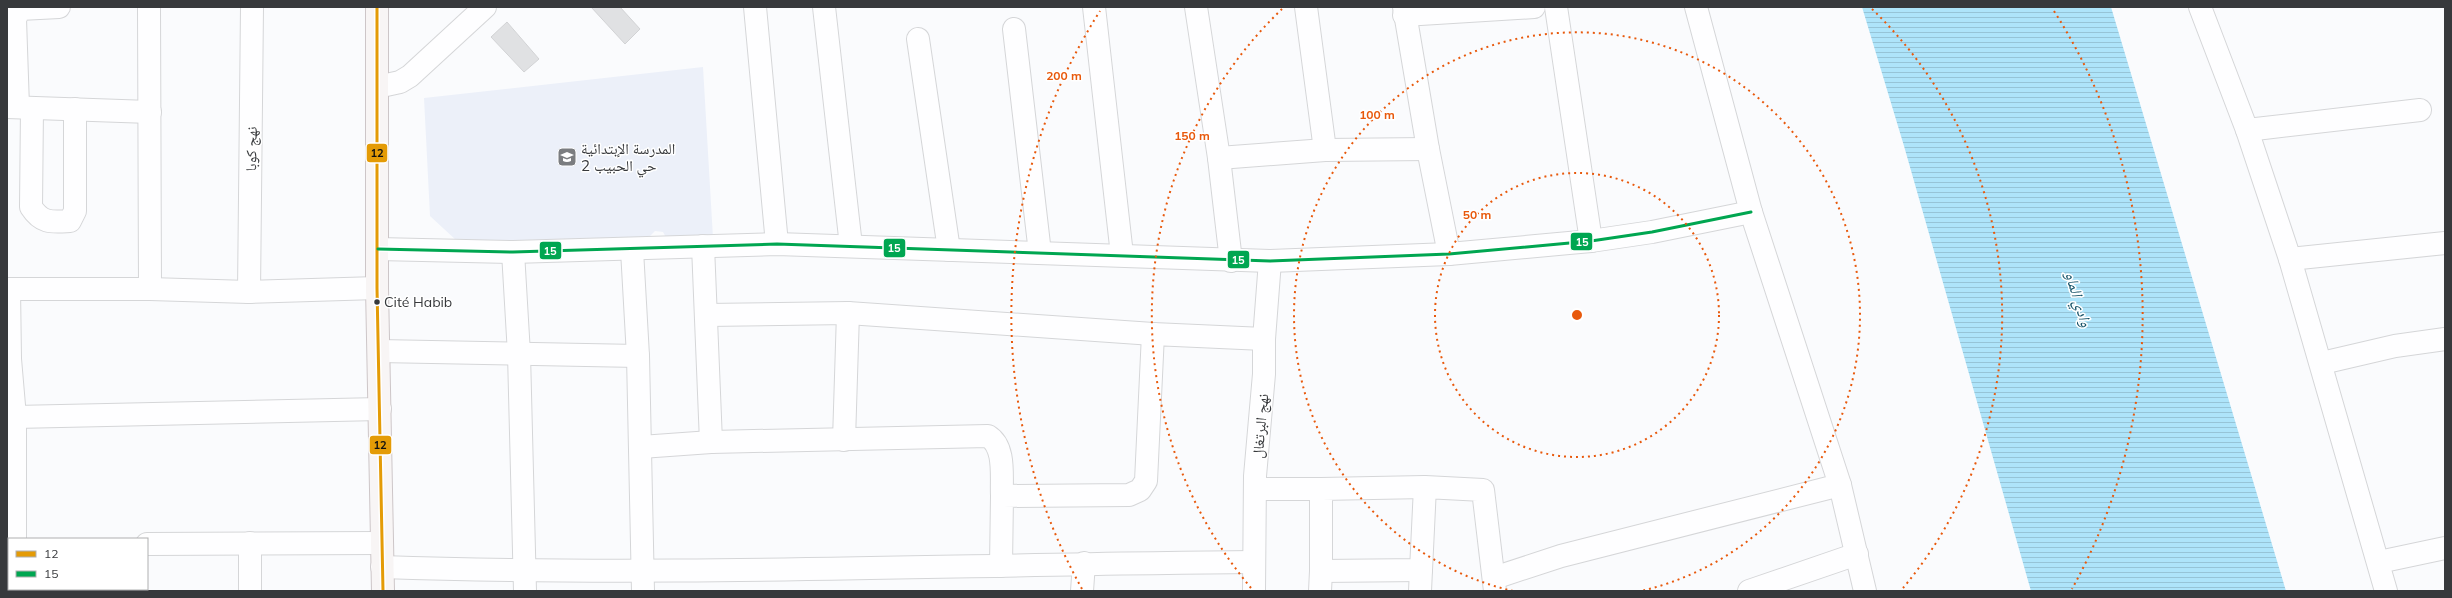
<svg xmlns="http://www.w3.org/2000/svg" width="2452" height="598" font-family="Mulish,'Noto Naskh Arabic',sans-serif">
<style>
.built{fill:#ecf0f9}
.water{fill:url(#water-rules)}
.building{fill:#e0e1e3;stroke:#d2d3d5}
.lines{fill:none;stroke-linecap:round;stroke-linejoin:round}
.minor-casing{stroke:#d5d6d8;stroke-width:24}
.major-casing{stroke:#cdc6c8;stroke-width:24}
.minor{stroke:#fefeff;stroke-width:22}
.major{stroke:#f8f5f5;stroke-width:22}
.bus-1-casing{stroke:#fff;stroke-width:6}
.bus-2-casing{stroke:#fff;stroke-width:6}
.bus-1{stroke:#e49b06;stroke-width:3}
.bus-2{stroke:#00a651;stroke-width:3}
.ring{fill:none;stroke:#e8590c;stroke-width:2;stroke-dasharray:2 4}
.bus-dot{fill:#37393c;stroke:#fff;stroke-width:1.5}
.labels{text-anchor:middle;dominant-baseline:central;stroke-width:3;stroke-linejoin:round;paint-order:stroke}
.bus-label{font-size:14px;fill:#37393c;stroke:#fff;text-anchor:start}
.poi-label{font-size:15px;fill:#37393c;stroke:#fff;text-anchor:start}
.street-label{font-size:15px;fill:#37393c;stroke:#fff}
.water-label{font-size:16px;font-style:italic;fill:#165369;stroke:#fff}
.centre{fill:#e8590c;stroke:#fff;stroke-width:2}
.ring-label{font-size:12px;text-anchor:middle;font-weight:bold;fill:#e8590c;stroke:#fff;stroke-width:3;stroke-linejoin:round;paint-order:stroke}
.line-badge{stroke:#fff;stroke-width:1.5}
.badge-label{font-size:11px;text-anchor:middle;font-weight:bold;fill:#fff}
.pale-badge-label{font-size:11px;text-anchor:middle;font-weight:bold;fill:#111}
</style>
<defs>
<pattern id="water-rules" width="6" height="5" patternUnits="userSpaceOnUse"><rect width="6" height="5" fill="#aee4fa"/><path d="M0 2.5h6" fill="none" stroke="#96c4d7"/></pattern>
</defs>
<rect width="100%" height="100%" fill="#fafbfd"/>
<path class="built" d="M703,67l10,171 -46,1 -4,-7 -8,-1 -7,7 -191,3 -27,-25 -6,-118z"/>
<path class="water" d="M1862,7h249l175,584h-255l-127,-445z"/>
<g class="building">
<path d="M591,7h29l20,22 -15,15z"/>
<path d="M507,22l32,37 -15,13 -33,-35z"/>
</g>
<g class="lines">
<defs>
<g id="minor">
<path d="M149,7l1,282"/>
<path d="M755,7l22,237"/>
<path d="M824,7l27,239"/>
<path d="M1094,7l28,248"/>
<path d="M1196,7l23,151 12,103"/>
<path d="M1306,7l19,143"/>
<path d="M1404,7l24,142 21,105"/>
<path d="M1556,7l35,234"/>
<path d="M1696,7l55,205 89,273 25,106"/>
<path d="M2200,7l47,123 43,129 96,332"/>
<path d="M1404,15l130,-8"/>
<path d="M1014,29l26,224"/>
<path d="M918,39l31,211"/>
<path d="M377,87l23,-5 10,-6 75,-69"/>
<path d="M7,107l143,5"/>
<path d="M18,107l-3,-88 5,-10 39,-2"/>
<path d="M32,108l-1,99c11,17 21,15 39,14l5,-10v-102"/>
<path d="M2247,130l173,-20"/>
<path d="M1219,158l106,-8 103,-1"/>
<path d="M703,246l8,196"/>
<path d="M378,249l135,3 264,-8 493,17 179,-7 142,-13 61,-9 99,-20"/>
<path d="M632,250l6,106 5,235"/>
<path d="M513,252l6,102 6,237"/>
<path d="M2290,259l155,-16"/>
<path d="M7,289h143l99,3 128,-4"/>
<path d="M9,289l1,70 5,58v122"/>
<path d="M249,292l3,-285"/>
<path d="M706,315l142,-2 305,21"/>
<path d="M379,351l259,5"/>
<path d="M2322,363l73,-17 50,-7"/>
<path d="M15,417l365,-8"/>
<path d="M844,440l4,-127"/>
<path d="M641,447l70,-5 277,-6c18,11 13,41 14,60"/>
<path d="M1425,487l-4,83 -100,1v-82l104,-2 58,3 12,101"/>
<path d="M1255,489h66"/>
<path d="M250,543v48"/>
<path d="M147,544l234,-1"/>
<path d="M2379,562l66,-14"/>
<path d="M1001,566l1,-70 127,-1 11,-5 6,-9 7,-147 111,5"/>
<path d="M382,567c291,10 581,-3 872,-5"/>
<path d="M1494,578l67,-22 279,-71"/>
<path d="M15,589v2"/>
<path d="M1082,591l2,-28"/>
<path d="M1254,591l1,-115 9,-102v-35l6,-78"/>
<path d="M1320,591l1,-20"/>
<path d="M1420,591l1,-21"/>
<path d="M1749,591l108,-37"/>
</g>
<path id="major" d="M377,7v281l6,303"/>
</defs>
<use href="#minor" class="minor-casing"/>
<use href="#major" class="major-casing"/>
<use href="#minor" class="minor"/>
<use href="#major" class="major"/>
<defs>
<path id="bus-1" d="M377,7v281l6,303"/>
<path id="bus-2" d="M378,249l135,3 264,-8 493,17 179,-7 142,-13 61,-9 99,-20"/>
</defs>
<use href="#bus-1" class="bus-1-casing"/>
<use href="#bus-2" class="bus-2-casing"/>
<use href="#bus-1" class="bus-1"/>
<use href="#bus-2" class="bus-2"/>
</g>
<g class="ring">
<circle cx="1577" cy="315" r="142"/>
<path d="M1513 591A283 283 0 1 1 1641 591"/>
<path d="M1251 588A425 425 0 0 1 1282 9M1872 9A425 425 0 0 1 1903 588"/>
<path d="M1082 589A566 566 0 0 1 1100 11M2054 11A566 566 0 0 1 2072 589"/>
</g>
<defs>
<symbol id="school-square" viewBox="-11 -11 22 22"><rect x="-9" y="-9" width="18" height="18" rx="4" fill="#7b7d80" stroke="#fff"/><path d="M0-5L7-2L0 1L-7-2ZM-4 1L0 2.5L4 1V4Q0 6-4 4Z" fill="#fff"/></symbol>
</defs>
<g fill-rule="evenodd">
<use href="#school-square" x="556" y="146" width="22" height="22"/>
</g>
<circle class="bus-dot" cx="377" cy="302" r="3.5"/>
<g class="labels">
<g class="bus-label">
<text x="384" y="302">Cité Habib</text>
</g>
<g class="poi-label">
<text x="581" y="148">المدرسة الإبتدائية<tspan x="581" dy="17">حي الحبيب 2</tspan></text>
</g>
<g class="street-label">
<text transform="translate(251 149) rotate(-89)">نهج كوبا</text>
<text transform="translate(1260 426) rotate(-85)">نهج البرتغال</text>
</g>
<g class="water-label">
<text transform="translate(2079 299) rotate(73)">وادي الماو</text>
</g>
</g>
<circle cx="1577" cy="315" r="6" class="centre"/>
<g class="ring-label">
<text x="1064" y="80">200 m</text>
<text x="1377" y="119">100 m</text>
<text x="1192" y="140">150 m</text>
<text x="1477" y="219">50 m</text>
</g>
<g class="line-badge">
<rect x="366" y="143" width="22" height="20" rx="4" fill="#e49b06"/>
<rect x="1570" y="232" width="23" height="19" rx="4" fill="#00a651"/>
<rect x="883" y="238" width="23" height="20" rx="4" fill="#00a651"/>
<rect x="539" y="241" width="23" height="19" rx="4" fill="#00a651"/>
<rect x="1227" y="250" width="23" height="19" rx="4" fill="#00a651"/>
<rect x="369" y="435" width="23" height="20" rx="4" fill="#e49b06"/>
</g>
<g class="badge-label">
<text x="1582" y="246">15</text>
<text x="894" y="252">15</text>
<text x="550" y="255">15</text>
<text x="1238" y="264">15</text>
</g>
<g class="pale-badge-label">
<text x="377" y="157">12</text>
<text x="380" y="449">12</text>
</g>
<rect width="2452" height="598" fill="none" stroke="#37393c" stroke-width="16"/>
<rect x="8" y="538" width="140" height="52" fill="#ffffff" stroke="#afb0b1"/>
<rect x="16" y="551" width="20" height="6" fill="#e49b06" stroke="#afb0b1"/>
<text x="44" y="558" font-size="12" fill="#37393c">12</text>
<rect x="16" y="571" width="20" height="6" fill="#00a651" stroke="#afb0b1"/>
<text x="44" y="578" font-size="12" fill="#37393c">15</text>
</svg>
